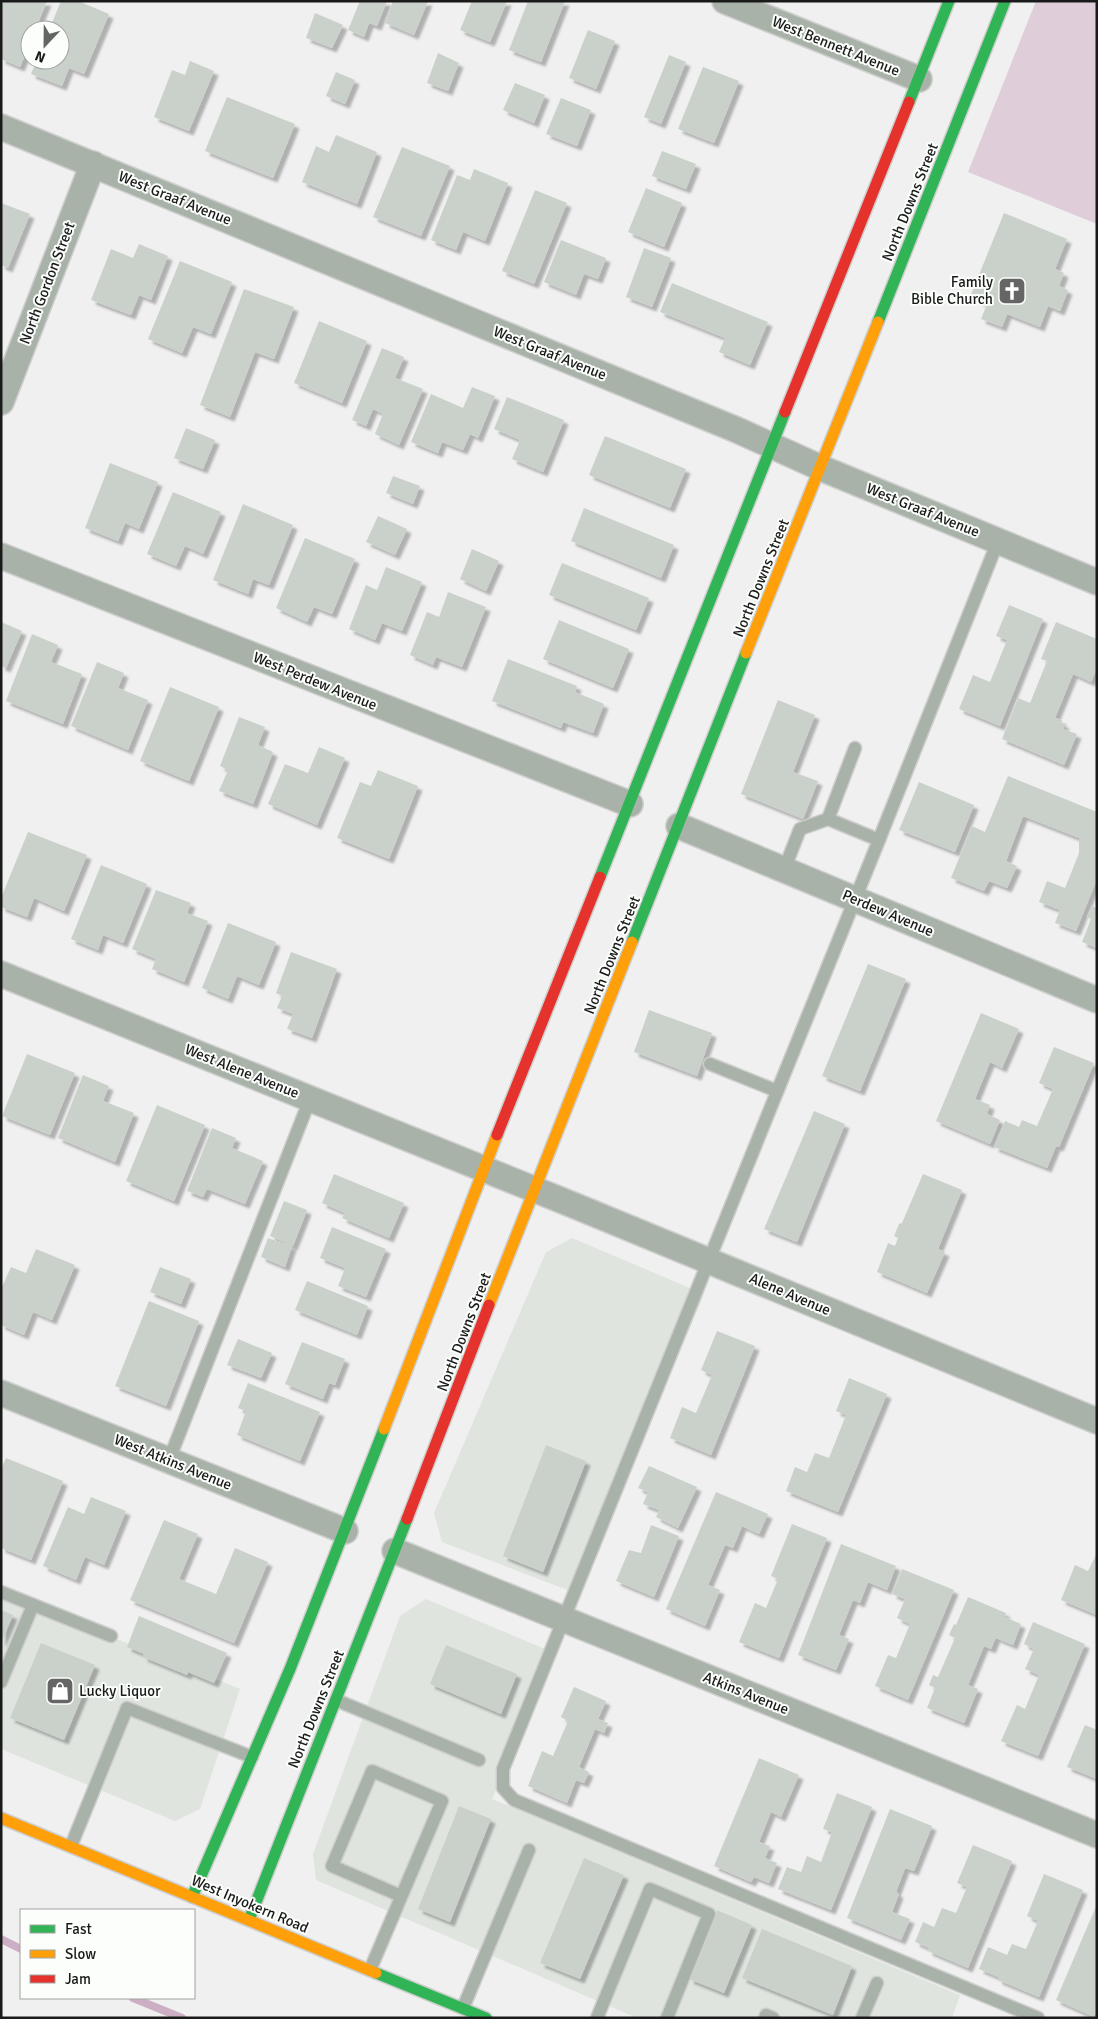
<svg xmlns="http://www.w3.org/2000/svg" width="1098" height="2019" font-family="Signika,sans-serif">
<style>
.built{fill:#dfe4df}
.green{fill:#dfceda}
.lines{fill:none;stroke-linecap:round;stroke-linejoin:round}
.stream{stroke:#cdafc5;stroke-width:8}
.building{fill:#cad1ca;filter:url(#shadow)}
.lane-casing{stroke:#cdcecd;stroke-width:15}
.street-casing{stroke:#cdcecd;stroke-width:28}
.fast-casing{stroke:#cdcecd;stroke-width:14}
.slow-casing{stroke:#cdcecd;stroke-width:14}
.jam-casing{stroke:#cdcecd;stroke-width:14}
.lane{stroke:#a9b2a9;stroke-width:12}
.street{stroke:#a9b2a9;stroke-width:25}
.fast{stroke:#30b455;stroke-width:11}
.slow{stroke:#ff9f0a;stroke-width:11}
.jam{stroke:#e5322d;stroke-width:11}
.labels{text-anchor:middle;dominant-baseline:central;stroke-width:4;stroke-linejoin:round;paint-order:stroke}
.street-label{font-size:15px;fill:#191a19;stroke:#fbfefb}
.poi-label{font-size:15px;fill:#191a19;stroke:#fbfefb;text-anchor:end}
</style>
<defs>
<filter id="shadow"><feDropShadow dx="4.5" dy="4.5" stdDeviation="1" flood-color="#0004"/></filter>
</defs>
<rect width="100%" height="100%" fill="#eff0ef"/>
<g class="built">
<path d="M572,1238l132,56 -126,300 -136,-52 -8,-29 112,-261z"/>
<path d="M1,1592l239,97 -40,120 -25,12 -174,-72z"/>
<path d="M426,1599l131,55 -65,145 468,196 -8,23h-315l-321,-138 -3,-26 87,-238z"/>
</g>
<path class="green" d="M1036,1h61v223l-129,-52z"/>
<g class="lines">
<g class="stream">
<path d="M1,1939l20,10"/>
<path d="M133,1998l49,20"/>
</g>
</g>
<g class="building">
<path d="M1,1h46l-12,29h-5v13l-10,24 -19,-8z"/>
<path d="M61,1h17l31,13 -25,60 -15,-6 -7,18 -31,-12 6,-14h23v-30h-11z"/>
<path d="M360,1h27l-10,25 -8,-3 -5,14 -16,-7z"/>
<path d="M393,1h35l-14,34 -29,-12z"/>
<path d="M472,1h35l-17,41 -30,-12z"/>
<path d="M528,1h37l-24,61 -32,-12z"/>
<path d="M315,13l28,12 -11,23 -26,-10z"/>
<path d="M588,30l27,11 -19,48 -27,-11z"/>
<path d="M438,53l21,10 -11,28 -21,-8z"/>
<path d="M669,55l17,7 -25,62 -17,-7z"/>
<path d="M190,61l24,10 -25,60 -35,-14 18,-47 13,5z"/>
<path d="M703,67l36,14 -25,62 -36,-14z"/>
<path d="M336,72l19,8 -10,24 -19,-8z"/>
<path d="M515,83l30,12 -11,28 -31,-13z"/>
<path d="M227,97l68,27 -22,54 -68,-27z"/>
<path d="M561,98l30,12 -14,36 -31,-12z"/>
<path d="M336,135l41,17 -20,52 -55,-22 14,-36 13,6z"/>
<path d="M402,147l48,19 -29,70 -48,-19z"/>
<path d="M662,151l34,13 -10,25 -34,-13z"/>
<path d="M474,169l34,14 -23,58 -22,-9 -7,18 -25,-10 26,-65 13,5z"/>
<path d="M646,188l36,15 -18,44 -36,-15z"/>
<path d="M535,190l32,13 -33,81 -32,-13z"/>
<path d="M1,203l29,11 -22,54 -7,-3z"/>
<path d="M1004,213l63,26 -12,30 9,4 -5,13 9,4 -8,21 -12,-5 -8,21 -33,-13 -5,13 -21,-8 6,-15 -17,-7z"/>
<path d="M561,240l45,18 -8,21 -14,-5 -8,21 -32,-13z"/>
<path d="M139,244l29,12 -17,44 -12,-5 -8,20 -40,-15 20,-51 22,9z"/>
<path d="M644,248l27,10 -19,49 -26,-10z"/>
<path d="M180,261l52,21 -21,52 -18,-7 -11,26 -34,-14z"/>
<path d="M672,283l96,39 -18,43 -31,-13 6,-14 -65,-26z"/>
<path d="M244,289l50,18 -20,52 -19,-7 -25,65 -30,-12z"/>
<path d="M319,321l48,20 -25,62 -48,-20z"/>
<path d="M382,348l22,9 -9,21 28,11 -24,56 -24,-11 8,-20 -10,-5 -7,17 -14,-6z"/>
<path d="M472,387l23,9 -17,42 -8,-4 -7,16 -21,-8 -4,11 -27,-11 20,-48 32,14z"/>
<path d="M507,397l57,23 -21,52 -31,-13 8,-19 -26,-11z"/>
<path d="M186,428l29,12 -12,29 -29,-11z"/>
<path d="M605,436l81,33 -16,39 -81,-33z"/>
<path d="M110,463l48,19 -19,47 -14,-6 -7,18 -33,-13z"/>
<path d="M393,476l27,10 -7,18 -27,-11z"/>
<path d="M173,492l48,20 -18,42 -18,-8 -9,20 -29,-12z"/>
<path d="M243,504l50,21 -24,60 -16,-6 -5,15 -35,-14z"/>
<path d="M584,508l90,37 -13,33 -90,-37z"/>
<path d="M378,516l29,13 -12,26 -29,-13z"/>
<path d="M305,538l50,21 -23,55 -18,-7 -7,15 -31,-14z"/>
<path d="M472,549l27,12 -13,30 -26,-12z"/>
<path d="M562,563l87,35 -13,32 -87,-35z"/>
<path d="M386,567l36,15 -20,49 -20,-8 -7,17 -26,-11 17,-44 11,5z"/>
<path d="M448,592l38,15 -24,60 -26,-10 -3,8 -23,-10 17,-43 12,5z"/>
<path d="M1009,605l34,14 -43,107 -41,-17 14,-34 17,7 17,-42 -11,-4z"/>
<path d="M559,620l70,29 -16,39 -70,-29z"/>
<path d="M1,622l21,9 -16,37 -5,-2z"/>
<path d="M1056,622l41,17v29l-6,14 -18,-8 -18,44 7,2 -1,3 4,1 -2,5 14,5 -13,31 -62,-26 16,-41 12,5 17,-42 -6,-2z"/>
<path d="M32,634l26,11 -7,17 31,12 -19,50 -57,-23z"/>
<path d="M508,659l69,27 -2,6 29,12 -11,29 -30,-11 -2,6 -69,-27z"/>
<path d="M97,662l27,11 -6,15 30,12 -20,50 -57,-24z"/>
<path d="M170,687l49,20 -30,74 -49,-20z"/>
<path d="M778,700l37,15 -22,57 25,9 -15,38 -62,-25z"/>
<path d="M239,717l26,10 -7,18 15,7 -20,52 -34,-13 9,-21 -8,-4z"/>
<path d="M319,747l26,11 -28,67 -49,-21 17,-40 23,9z"/>
<path d="M378,770l40,16 -29,73 -52,-21 23,-56 11,4z"/>
<path d="M1008,776l89,36v67l-21,52 -21,-8 5,-13 -21,-8 8,-21 18,7 14,-35v-15l-56,-22 -17,45 11,5 -10,22 -18,-7 -5,10 -33,-13 21,-52 13,6z"/>
<path d="M919,782l55,23 -19,47 -56,-22z"/>
<path d="M28,832l59,23 -23,56 -30,-13 -7,19 -26,-10v-9z"/>
<path d="M101,865l46,19 -24,59 -20,-8 -5,15 -27,-11z"/>
<path d="M156,890l35,13 -4,10 21,8 -24,61 -32,-13 4,-10 -24,-10z"/>
<path d="M1092,906l5,2v40l-15,-6 9,-23 -4,-2z"/>
<path d="M228,923l48,19 -17,43 -22,-9 -9,23 -26,-11z"/>
<path d="M291,952l46,17 -25,69 -25,-9 6,-15 -16,-6 5,-12 -6,-3z"/>
<path d="M868,964l38,15 -46,112 -38,-15z"/>
<path d="M649,1010l63,23 -15,43 -63,-24z"/>
<path d="M981,1013l38,16 -17,39 -12,-6 -15,37 15,6 -3,9 13,6 -10,24 -54,-23z"/>
<path d="M1054,1047l40,16 -35,84 -3,-1 -9,22 -53,-21 11,-26 14,6 3,-7 15,6 16,-37 -14,-6z"/>
<path d="M27,1054l48,19 -25,62 -48,-19z"/>
<path d="M83,1075l26,11 -6,15 31,12 -19,49 -57,-24z"/>
<path d="M157,1105l48,20 -31,76 -48,-20z"/>
<path d="M814,1111l31,13 -48,118 -33,-13z"/>
<path d="M212,1128l24,10 -4,10 31,13 -18,43 -38,-15 -4,8 -16,-6z"/>
<path d="M334,1174l70,29 -15,35 -47,-20 3,-5 -23,-10z"/>
<path d="M923,1174l39,16 -24,59 7,3 -18,41 -50,-21 11,-29 7,3 3,-8 -4,-2 5,-12 3,-1z"/>
<path d="M284,1201l23,9 -14,36 -23,-10z"/>
<path d="M332,1227l54,22 -20,48 -28,-11 7,-18 -25,-10z"/>
<path d="M268,1238l24,8 -7,21 -24,-10z"/>
<path d="M36,1249l39,16 -23,55 -19,-8 -9,23 -23,-10v-36l10,-22 15,6z"/>
<path d="M160,1267l31,12 -10,25 -31,-12z"/>
<path d="M307,1281l61,25 -11,29 -62,-25z"/>
<path d="M149,1301l50,20 -33,85 -51,-20z"/>
<path d="M717,1331l38,15 -44,109 -41,-17 12,-31 14,6 16,-38 -11,-5z"/>
<path d="M238,1339l34,14 -11,25 -34,-13z"/>
<path d="M302,1342l43,17 -10,26 -6,-2 -6,16 -38,-15z"/>
<path d="M849,1378l38,16 -49,118 -52,-21 9,-24 12,5 8,-19 14,5 17,-43 -10,-4z"/>
<path d="M248,1383l72,29 -20,49 -63,-26 9,-24 -8,-3z"/>
<path d="M546,1445l40,16 -43,111 -40,-16z"/>
<path d="M6,1458l57,23 -32,79 -30,-12v-79z"/>
<path d="M649,1466l48,21 -19,41 -22,-11 3,-7 -16,-6 5,-12 -10,-4z"/>
<path d="M716,1492l52,22 -9,20 -17,-8 -9,22 -8,-3 -17,40 12,5 -15,36 -39,-17z"/>
<path d="M91,1497l35,14 -22,54 -19,-8 -9,23 -33,-14 25,-59 16,7z"/>
<path d="M164,1520l34,14 -19,45 37,15 19,-46 33,14 -34,81 -104,-43z"/>
<path d="M792,1524l35,14 -48,120 -40,-16 16,-39 11,5 12,-29 -7,-3z"/>
<path d="M651,1525l28,11 -25,61 -38,-16 13,-31 12,3z"/>
<path d="M841,1544l55,22 -9,24 -19,-8 -8,21 -7,-3 -14,35 10,4 -13,31 -38,-15z"/>
<path d="M1097,1553v62l-36,-15 14,-35 13,6z"/>
<path d="M902,1569l52,21 -46,110 -33,-14 13,-31 8,3 14,-34 -13,-6 8,-19 -13,-5z"/>
<path d="M968,1597l38,16 -15,36 -7,-3 -16,39 10,4 -14,34 -37,-15 8,-20 -6,-3 4,-10 5,2 17,-39 -6,-3 5,-11 2,1z"/>
<path d="M1,1610l12,5 -12,28z"/>
<path d="M139,1616l88,37 -13,30 -26,-11 -1,3 -44,-18 1,-3 -17,-7z"/>
<path d="M1005,1617l16,7 -8,21 -17,-7z"/>
<path d="M1033,1622l52,22 -47,112 -37,-15 16,-36 8,4 14,-34 -14,-6 9,-20 -10,-5z"/>
<path d="M41,1643l54,22 -31,75 -54,-22z"/>
<path d="M446,1645l71,29 -16,40 -71,-30z"/>
<path d="M574,1687l32,14 -8,18 10,4 -4,10 -9,-4 -16,38 10,5 -5,11 -8,-3 -9,23 -39,-17 14,-35 11,5 15,-35 -7,-4z"/>
<path d="M1085,1725l12,5v49l-30,-12z"/>
<path d="M759,1758l40,17 -18,42 -10,-5 -12,30 11,4 -5,12 12,5 -8,20 -15,-6 -3,5 -37,-16z"/>
<path d="M837,1793l35,14 -41,103 -53,-21 9,-22 14,5 6,-16 14,6 11,-30 -9,-3z"/>
<path d="M459,1806l32,13 -41,103 -32,-13z"/>
<path d="M890,1809l42,17 -18,45 -9,-3 -9,24 3,2 -7,18 18,7 -9,21 -54,-22z"/>
<path d="M973,1845l39,16 -44,107 -40,-17 1,-3 -14,-6 8,-20 11,5 8,-19 14,5 11,-26 -10,-4z"/>
<path d="M584,1858l40,17 -44,104 -40,-16z"/>
<path d="M1044,1874l39,16 -44,107 -41,-17v-3l-19,-8 9,-22 19,8 5,-11 14,5 12,-28 -11,-5z"/>
<path d="M1097,1904v105l-3,8 -38,-17z"/>
<path d="M717,1910l35,15 -28,68 -35,-14z"/>
<path d="M762,1929l90,37 -19,49 -91,-37z"/>
</g>
<g class="lines">
<defs>
<g id="lane">
<path d="M998,541l-119,299 -376,929v19l11,12 524,218"/>
<path d="M855,748l-27,71 51,21"/>
<path d="M784,870l16,-41 28,-10"/>
<path d="M710,1064l67,27"/>
<path d="M169,1460l141,-361"/>
<path d="M1,1592l110,44"/>
<path d="M1,1682l32,-77"/>
<path d="M336,1700l143,60"/>
<path d="M71,1846l56,-138 125,49"/>
<path d="M370,1970l72,-169 -70,-30 -40,95 69,30"/>
<path d="M463,2008l66,-158"/>
<path d="M597,2018l53,-129 59,25 -42,104"/>
<path d="M765,2018l1,-3 7,3"/>
<path d="M862,2018l15,-35"/>
</g>
<g id="street">
<path d="M725,1l194,78"/>
<path d="M1,127l736,303 84,38 276,114"/>
<path d="M1,402l92,-238"/>
<path d="M1,556l629,248"/>
<path d="M679,826l418,174"/>
<path d="M1,974l572,231 524,216"/>
<path d="M1,1393l344,138"/>
<path d="M395,1551l702,284"/>
</g>
<g id="fast">
<path d="M909,102l40,-101"/>
<path d="M878,322l127,-321"/>
<path d="M600,877l185,-465"/>
<path d="M632,942l114,-289"/>
<path d="M192,1897l98,-228 94,-240"/>
<path d="M249,1920l158,-401"/>
<path d="M376,1973l110,45"/>
</g>
<g id="slow">
<path d="M746,653l132,-331"/>
<path d="M489,1305l143,-363"/>
<path d="M384,1429l113,-294"/>
<path d="M1,1818l375,155"/>
</g>
<g id="jam">
<path d="M785,412l124,-310"/>
<path d="M497,1135l103,-258"/>
<path d="M407,1519l82,-214"/>
</g>
</defs>
<use href="#lane" class="lane-casing"/>
<use href="#street" class="street-casing"/>
<use href="#fast" class="fast-casing"/>
<use href="#slow" class="slow-casing"/>
<use href="#jam" class="jam-casing"/>
<use href="#lane" class="lane"/>
<use href="#street" class="street"/>
<use href="#fast" class="fast"/>
<use href="#slow" class="slow"/>
<use href="#jam" class="jam"/>
</g>
<defs>
<symbol id="church-square" viewBox="-11 -11 22 22"><rect x="-9" y="-9" width="18" height="18" rx="4" fill="#646564" stroke="#fbfefb"/><path d="M-1.2-6h2.4v3.5h3.3v2.4h-3.3V6h-2.4V-.1h-3.3v-2.4h3.3Z" fill="#fff"/></symbol>
<symbol id="shop-square" viewBox="-11 -11 22 22"><rect x="-9" y="-9" width="18" height="18" rx="4" fill="#646564" stroke="#fbfefb"/><path d="M-5-2.5h2.3a2.7 3.5 0 0 1 5.4 0H5L5.5 6h-11ZM-1.5-2.5h3a1.5 2.3 0 0 0-3 0Z" fill="#fff"/></symbol>
</defs>
<g fill-rule="evenodd">
<use href="#church-square" x="996" y="275" width="32" height="32"/>
<use href="#shop-square" x="44" y="1675" width="32" height="32"/>
</g>
<g class="labels">
<g class="street-label">
<text transform="translate(836 46) rotate(22)">West Bennett Avenue</text>
<text transform="translate(175 198) rotate(22)">West Graaf Avenue</text>
<text transform="translate(910 202) rotate(-68)">North Downs Street</text>
<text transform="translate(47 283) rotate(-69)">North Gordon Street</text>
<text transform="translate(550 353) rotate(22)">West Graaf Avenue</text>
<text transform="translate(923 510) rotate(22)">West Graaf Avenue</text>
<text transform="translate(761 578) rotate(-68)">North Downs Street</text>
<text transform="translate(315 681) rotate(22)">West Perdew Avenue</text>
<text transform="translate(888 913) rotate(23)">Perdew Avenue</text>
<text transform="translate(612 955) rotate(-68)">North Downs Street</text>
<text transform="translate(242 1071) rotate(22)">West Alene Avenue</text>
<text transform="translate(790 1294) rotate(23)">Alene Avenue</text>
<text transform="translate(464 1332) rotate(-69)">North Downs Street</text>
<text transform="translate(173 1462) rotate(22)">West Atkins Avenue</text>
<text transform="translate(746 1693) rotate(22)">Atkins Avenue</text>
<text transform="translate(316 1709) rotate(-68)">North Downs Street</text>
<text transform="translate(250 1904) rotate(23)">West Inyokern Road</text>
</g>
<g class="poi-label">
<text x="993" y="282">Family<tspan x="993" dy="17">Bible Church</tspan></text>
<text x="79" y="1691" text-anchor="start">Lucky Liquor</text>
</g>
</g>
<rect width="1098" height="2019" fill="none" stroke="#191a19" stroke-width="5"/>
<rect x="20" y="1909" width="175" height="90" fill="#fbfefb" stroke="#a1a3a1"/>
<rect x="30" y="1925" width="25" height="8" fill="#30b455" stroke="#a1a3a1"/>
<text x="65" y="1934" font-size="15" fill="#191a19">Fast</text>
<rect x="30" y="1950" width="25" height="8" fill="#ff9f0a" stroke="#a1a3a1"/>
<text x="65" y="1959" font-size="15" fill="#191a19">Slow</text>
<rect x="30" y="1975" width="25" height="8" fill="#e5322d" stroke="#a1a3a1"/>
<text x="65" y="1984" font-size="15" fill="#191a19">Jam</text>
<g transform="translate(45 45) rotate(202)"><circle r="24" fill="#fbfefb" stroke="#a1a3a1"/>
<path d="M0-4L9 19L0 12L-9 19Z" fill="#646564"/>
<text y="-8" font-size="14" font-weight="bold" text-anchor="middle" fill="#191a19">N</text>
</g>
</svg>
